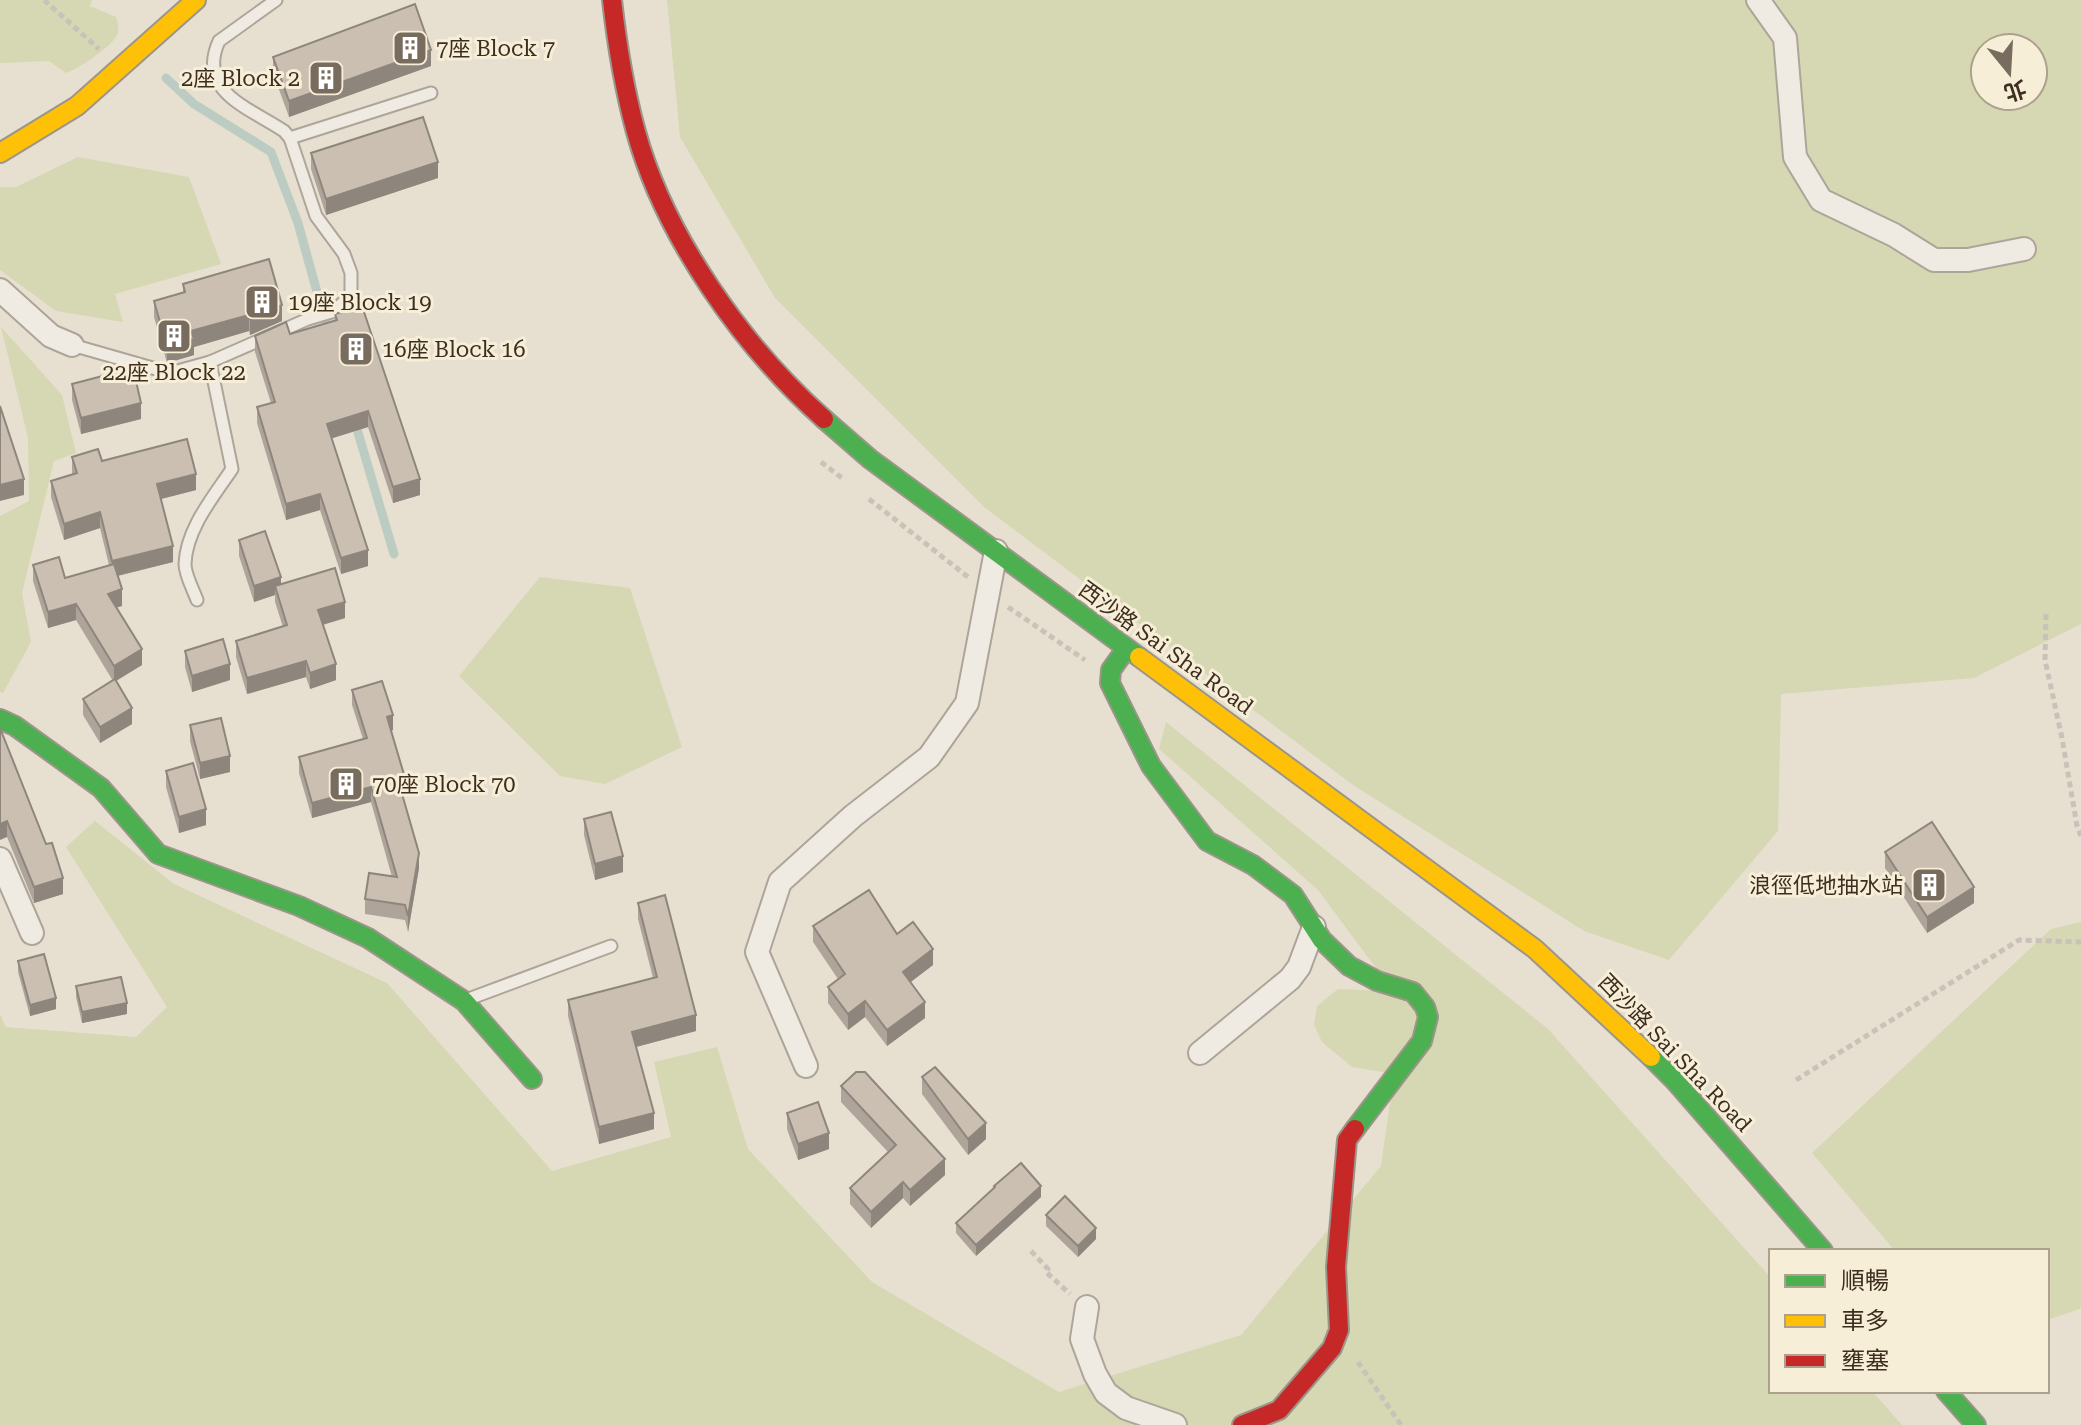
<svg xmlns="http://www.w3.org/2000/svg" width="2081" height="1425" font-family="'Roboto Serif','Noto Sans TC',serif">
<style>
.green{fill:#d6d7b3;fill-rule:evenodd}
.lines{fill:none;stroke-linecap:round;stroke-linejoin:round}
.stream{stroke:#bcccc2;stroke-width:9}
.lane-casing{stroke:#ada599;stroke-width:15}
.street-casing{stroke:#ada599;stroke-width:26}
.fast-casing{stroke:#9c958a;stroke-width:22}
.slow-casing{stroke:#9c958a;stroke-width:22}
.jam-casing{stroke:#9c958a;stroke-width:22}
.path{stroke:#c8c2b9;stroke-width:5;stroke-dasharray:6 4;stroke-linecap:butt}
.lane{stroke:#efebe3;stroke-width:11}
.street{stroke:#efebe3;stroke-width:22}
.fast{stroke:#4caf50;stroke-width:18}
.slow{stroke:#ffc107;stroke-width:18}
.jam{stroke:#c62828;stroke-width:18}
.wall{fill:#afa499}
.shaded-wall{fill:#8e867d}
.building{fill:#cbbfb2;stroke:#8e867d;stroke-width:2}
.labels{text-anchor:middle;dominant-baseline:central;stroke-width:6;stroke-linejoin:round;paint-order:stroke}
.poi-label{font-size:22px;fill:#3d2e20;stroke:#f7eed8;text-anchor:start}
.street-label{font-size:22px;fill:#3d2e20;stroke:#f7eed8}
</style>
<rect width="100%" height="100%" fill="#e7e0d1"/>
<g class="green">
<path d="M0,0h92l-2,6 26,11c2,7 4,14 0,20 -6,10 -39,33 -50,36l-17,-12 -49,2z"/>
<path d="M667,0h1414v624l-107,54 -193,16 -3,137 -109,129 -85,-29 -231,-146 -369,-278 -209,-209 -95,-161zM1985,48h48v48h-48z"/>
<path d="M78,157l111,20 32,87 -106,30 8,28 -67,-11 -56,-41v-83h16z"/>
<path d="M1,327l61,68 14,58 -22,8 -32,132 9,49 -28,51 -3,-1v-176l29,-15 -1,-63z"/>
<path d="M540,577l90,11 52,159 -77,37 -45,-8 -101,-100z"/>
<path d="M1166,722l382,307 223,249v113h101l30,34h-1902v-411l6,13 130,10 31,-30 -101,-160 29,-26 79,63 213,99 165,188 119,-34 -17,-75 63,-15 31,102 124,133 187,110 182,-57 140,-169 13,-92 -42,-7 -30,-25 -8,-17 3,-19 21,-17 55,2 -75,-101 -159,-141z"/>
<path d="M2081,922v382l-1,5 -33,11v-69h-152l-83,-98 239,-224z"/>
</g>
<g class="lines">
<g class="stream">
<path d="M166,78l28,26 77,48 27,71 30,109"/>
<path d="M354,419l40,135"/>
</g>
<defs>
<g id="lane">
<path d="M290,138l141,-45"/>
<path d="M72,345l98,28 40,-11 98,-43 27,-8 16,-17v-21l-7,-19 -28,-38 -26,-78 -6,-7c-34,-23 -88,-39 -65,-90l57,-41"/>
<path d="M197,600c-4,-11 -12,-25 -12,-36 1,-35 29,-68 47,-95l-22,-107"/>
<path d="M466,1000l145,-54"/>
</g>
<g id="street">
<path d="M1758,0l27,38 10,119 26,43 73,35 40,25h34l56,-11"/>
<path d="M0,290l51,46 21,9"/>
<path d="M0,859l32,74"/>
<path d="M1200,1053l90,-74 9,-12 15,-40"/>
<path d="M806,1066l-49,-114 23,-70 73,-66 76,-59 38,-54 29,-152"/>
<path d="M1087,1307l-5,32 13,35 11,19 20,15 49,17"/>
</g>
<g id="fast">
<path d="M824,419l46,40 269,198"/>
<path d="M1126,649l-15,21 -1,13 41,83 56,75 46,24 40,30 29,45 27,26 28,15 36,11 12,15 3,10 -6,24 -67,88"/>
<path d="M0,719l15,7 86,62 57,66 141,52 69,32 96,63 68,78"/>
<path d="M1651,1057l24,24 148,170"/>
<path d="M1946,1391l30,34"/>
</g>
<g id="slow">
<path d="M0,153l77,-47 119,-106"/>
<path d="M1139,657l396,292 116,108"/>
</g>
<g id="jam">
<path d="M612,0c5,45 12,88 24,132 29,105 107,215 188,287"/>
<path d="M1242,1425l37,-15 53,-62 7,-18 -3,-63 11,-127 8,-11"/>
</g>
</defs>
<use href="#lane" class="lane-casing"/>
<use href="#street" class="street-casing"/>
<use href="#fast" class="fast-casing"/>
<use href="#slow" class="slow-casing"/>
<use href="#jam" class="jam-casing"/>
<g class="path">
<path d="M44,0l55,49"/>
<path d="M821,462l21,16"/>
<path d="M869,499l99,78"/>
<path d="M1008,607l77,53"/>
<path d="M2046,614l-1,46 17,78 15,88 4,10"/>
<path d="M1796,1080l223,-140 62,2"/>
<path d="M1031,1251l17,18 -2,3 24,22"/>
<path d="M1358,1362l43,63"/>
</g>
<use href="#lane" class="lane"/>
<use href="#street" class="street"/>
<use href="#fast" class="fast"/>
<use href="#slow" class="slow"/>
<use href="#jam" class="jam"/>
</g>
<g class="wall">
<path d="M273,57l158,9 -142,51 -16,-44z"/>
<path d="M311,153l127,25 -112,37 -15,-46z"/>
<path d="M183,284l99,37 -32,14 -1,-4 -55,16v8l-27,8 -13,-46v-16l29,-8z"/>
<path d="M335,314l85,181 -27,8 -25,-76 -37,11 37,128 -27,8 -21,-64 -34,10 -29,-97v-16l14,-4 -16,-51v-16l35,-2 45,-14z"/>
<path d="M72,384l69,35 -60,15 -9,-34z"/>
<path d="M72,457l30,4 94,29 -35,9 12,63 -55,14 4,30 -6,1 26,58 -26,16 16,43 -32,19 -17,-28v-16l30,-18 -37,-61 -28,8 -15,-47v-16l32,13 44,-13 -9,-37 -36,12 -13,-43v-16l21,-7z"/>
<path d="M239,540l42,44 64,34 -22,7 13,55 -26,9 -4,-12 -59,17 -11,-37v-16l47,-14 -8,-25v-7l-21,7 -15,-46z"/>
<path d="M185,651l45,29 -38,12 -7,-25z"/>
<path d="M352,690l41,40 -2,1 14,62 -3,1 17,74 -11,64 -3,-12 -40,-6v-15l27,-22 -21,-75 -59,16 -13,-45v-16l64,-18 -11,-34z"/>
<path d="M190,725l40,47 -30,7 -10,-38z"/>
<path d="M0,728l63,166 -29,9 -27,-66z"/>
<path d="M166,771l40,54 -27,8 -13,-46z"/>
<path d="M584,819l39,53 -28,8 -11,-45z"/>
<path d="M1885,852l89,51 -47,30 -42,-65z"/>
<path d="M638,903l58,128 -60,16 18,82 -55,15 -31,-128v-16l85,-22 -15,-59z"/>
<path d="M813,926l84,8 36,31 -23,17 15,36 -38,28 -22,-29 -17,13 -20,-27v-16l10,-8 -25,-37z"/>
<path d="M18,961l38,48 -26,7 -12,-44z"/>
<path d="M76,986l51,28 -45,9 -6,-26z"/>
<path d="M922,1077l64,62 -18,16 -46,-61z"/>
<path d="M841,1086l104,89 -35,31 -7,-8 -32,30 -21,-24v-16l38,-36 -47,-50z"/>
<path d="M787,1113l42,36 -31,11 -11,-31z"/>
<path d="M994,1186l47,11 -65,59 -20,-23v-10l38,-34z"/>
<path d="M1046,1215l50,24 -18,18 -32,-31z"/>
</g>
<g class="shaded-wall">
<path d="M431,50v16l-142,51v-16z"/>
<path d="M438,162v16l-112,37v-16z"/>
<path d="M282,305v16l-32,14v-16z"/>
<path d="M249,315v16l-55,16v8l-27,8v-16l24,-16z"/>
<path d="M141,403v16l-60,15v-16z"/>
<path d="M368,411v16l-41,13v-16z"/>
<path d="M196,474v16l-39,10v-16z"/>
<path d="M24,479v16l-24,6v-16z"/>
<path d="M420,479v16l-27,8v-16z"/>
<path d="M320,494v16l-34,10v-16z"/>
<path d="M100,512v16l-36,12v-16z"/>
<path d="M173,546v16l-61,15v-16z"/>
<path d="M368,550v16l-27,8v-16z"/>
<path d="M281,577v16l-6,-7v9l-21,7v-16z"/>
<path d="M122,589v17l-14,4v-16z"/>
<path d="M345,602v16l-27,8v-16z"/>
<path d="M76,604v16l-28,8v-16z"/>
<path d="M142,649v16l-28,17v-16z"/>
<path d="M306,661v16l-59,17v-16z"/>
<path d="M230,664v16l-38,12v-16z"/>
<path d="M336,664v16l-26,9v-16z"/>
<path d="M132,708v16l-32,19v-16z"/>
<path d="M393,715v15l-6,2v-15z"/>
<path d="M230,756v16l-30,7v-16z"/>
<path d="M405,778v15l-7,2v-15z"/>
<path d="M371,787v15l-59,16v-15z"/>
<path d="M206,809v16l-27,8v-16z"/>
<path d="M7,821v16l-7,3v-16z"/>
<path d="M419,853v15l-11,64v-16z"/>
<path d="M623,856v16l-28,8v-16z"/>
<path d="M63,878v16l-29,9v-16z"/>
<path d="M1974,887v16l-47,30v-16z"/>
<path d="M933,949v16l-30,23v-16z"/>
<path d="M56,998v11l-26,7v-11z"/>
<path d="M865,1001v16l-17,13v-16z"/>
<path d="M925,1002v16l-38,28v-16z"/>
<path d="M127,1003v11l-45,9v-11z"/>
<path d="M696,1015v16l-64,17v-16z"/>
<path d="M654,1113v16l-55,15v-17z"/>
<path d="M986,1123v16l-18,16v-16z"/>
<path d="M829,1133v16l-31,11v-16z"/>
<path d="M945,1159v16l-35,31v-16z"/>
<path d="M903,1182v16l-32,30v-16z"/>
<path d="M1041,1186v11l-65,59v-11z"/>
<path d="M1096,1228v11l-18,18v-11z"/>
</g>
<g class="building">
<path d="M415,4l16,46 -142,51 -16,-44z"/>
<path d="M423,117l15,45 -112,37 -15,-46z"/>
<path d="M269,259l13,46 -32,14 -1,-4 -58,16 3,8 -27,8 -13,-46 31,-9 -2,-8z"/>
<path d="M362,306l58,173 -27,8 -25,-76 -41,13 41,126 -27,8 -21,-64 -34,10 -29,-97 18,-5 -20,-66 31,-14 4,12 47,-14 -2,-6z"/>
<path d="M133,368l8,35 -60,15 -9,-34z"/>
<path d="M0,406l24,73 -24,6z"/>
<path d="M187,439l9,35 -39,10 16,62 -61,15 -12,-49 -36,12 -13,-43 26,-8 -5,-16 26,-8 4,12z"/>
<path d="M265,531l16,46 -27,9 -15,-46z"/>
<path d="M59,557l6,21 49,-14 8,25 -14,5 34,55 -28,17 -38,-62 -28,8 -15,-47z"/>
<path d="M335,568l10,34 -27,8 18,54 -26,9 -4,-12 -59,17 -11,-37 51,-16 -12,-39z"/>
<path d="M223,639l7,25 -38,12 -7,-25z"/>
<path d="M115,679l17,29 -32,19 -17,-28z"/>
<path d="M382,681l11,34 -6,2 18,61 -7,2 21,73 -11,63 -3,-11 -40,-6 4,-26 28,4 -26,-90 -59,16 -13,-46 68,-19 -15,-48z"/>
<path d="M221,718l9,38 -30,7 -10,-38z"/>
<path d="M0,728l46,116 6,-1 11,35 -29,9 -27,-66 -7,3z"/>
<path d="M193,763l13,46 -27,8 -13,-46z"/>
<path d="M611,812l12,44 -28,8 -11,-45z"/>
<path d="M1932,822l42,65 -47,30 -42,-65z"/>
<path d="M869,890l28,44 16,-12 20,27 -30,23 22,30 -38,28 -22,-29 -17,13 -20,-27 17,-13 -32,-48z"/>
<path d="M665,895l31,120 -64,17 22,81 -55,14 -31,-127 89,-23 -19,-74z"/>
<path d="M44,954l12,44 -26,7 -12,-44z"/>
<path d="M121,977l6,26 -45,9 -6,-26z"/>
<path d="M935,1067l51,56 -18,16 -46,-62z"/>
<path d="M856,1072h9l80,87 -35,31 -7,-8 -32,30 -21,-24 46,-43 -55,-59z"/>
<path d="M818,1102l11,31 -31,11 -11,-31z"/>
<path d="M1021,1163l20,23 -65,59 -20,-22 39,-36 -1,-1z"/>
<path d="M1065,1196l31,32 -18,18 -32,-31z"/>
</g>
<defs>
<symbol id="building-square" viewBox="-11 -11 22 22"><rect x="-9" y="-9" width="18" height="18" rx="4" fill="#786c5e" stroke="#f7eed8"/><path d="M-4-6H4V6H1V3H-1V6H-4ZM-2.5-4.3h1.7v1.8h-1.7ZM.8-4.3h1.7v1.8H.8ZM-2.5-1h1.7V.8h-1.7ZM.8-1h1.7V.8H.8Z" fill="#fff"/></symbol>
</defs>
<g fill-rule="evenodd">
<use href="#building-square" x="390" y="28" width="40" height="40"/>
<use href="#building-square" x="306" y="58" width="40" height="40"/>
<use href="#building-square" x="242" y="282" width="40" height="40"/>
<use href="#building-square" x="154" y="316" width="40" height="40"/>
<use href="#building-square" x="336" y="329" width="40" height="40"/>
<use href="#building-square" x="326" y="764" width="40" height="40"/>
<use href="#building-square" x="1909" y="865" width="40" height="40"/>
</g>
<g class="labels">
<g class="poi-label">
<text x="436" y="48">7座 Block 7</text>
<text x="300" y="78" text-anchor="end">2座 Block 2</text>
<text x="288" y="302">19座 Block 19</text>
<text x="382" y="349">16座 Block 16</text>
<text x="174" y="372" text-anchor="middle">22座 Block 22</text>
<text x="372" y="784">70座 Block 70</text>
<text x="1903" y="885" text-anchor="end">浪徑低地抽水站</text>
</g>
<g class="street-label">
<text transform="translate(1166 648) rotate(36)">西沙路 Sai Sha Road</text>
<text transform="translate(1675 1053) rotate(46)">西沙路 Sai Sha Road</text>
</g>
</g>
<rect x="1769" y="1249" width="280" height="144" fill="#f7eed8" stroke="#ada18e" stroke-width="2"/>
<rect x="1785" y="1275" width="40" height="12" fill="#4caf50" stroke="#ada18e" stroke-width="2"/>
<text x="1841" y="1289" font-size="24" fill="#3d2e20">順暢</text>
<rect x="1785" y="1315" width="40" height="12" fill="#ffc107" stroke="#ada18e" stroke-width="2"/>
<text x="1841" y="1329" font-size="24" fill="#3d2e20">車多</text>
<rect x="1785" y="1355" width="40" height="12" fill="#c62828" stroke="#ada18e" stroke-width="2"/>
<text x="1841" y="1369" font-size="24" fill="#3d2e20">壅塞</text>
<g transform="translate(2009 72) rotate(162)"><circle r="38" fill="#f7eed8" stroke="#ada18e" stroke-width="2"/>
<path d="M0-6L14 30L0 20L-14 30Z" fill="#786c5e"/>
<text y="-12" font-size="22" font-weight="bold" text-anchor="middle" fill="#3d2e20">北</text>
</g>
</svg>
